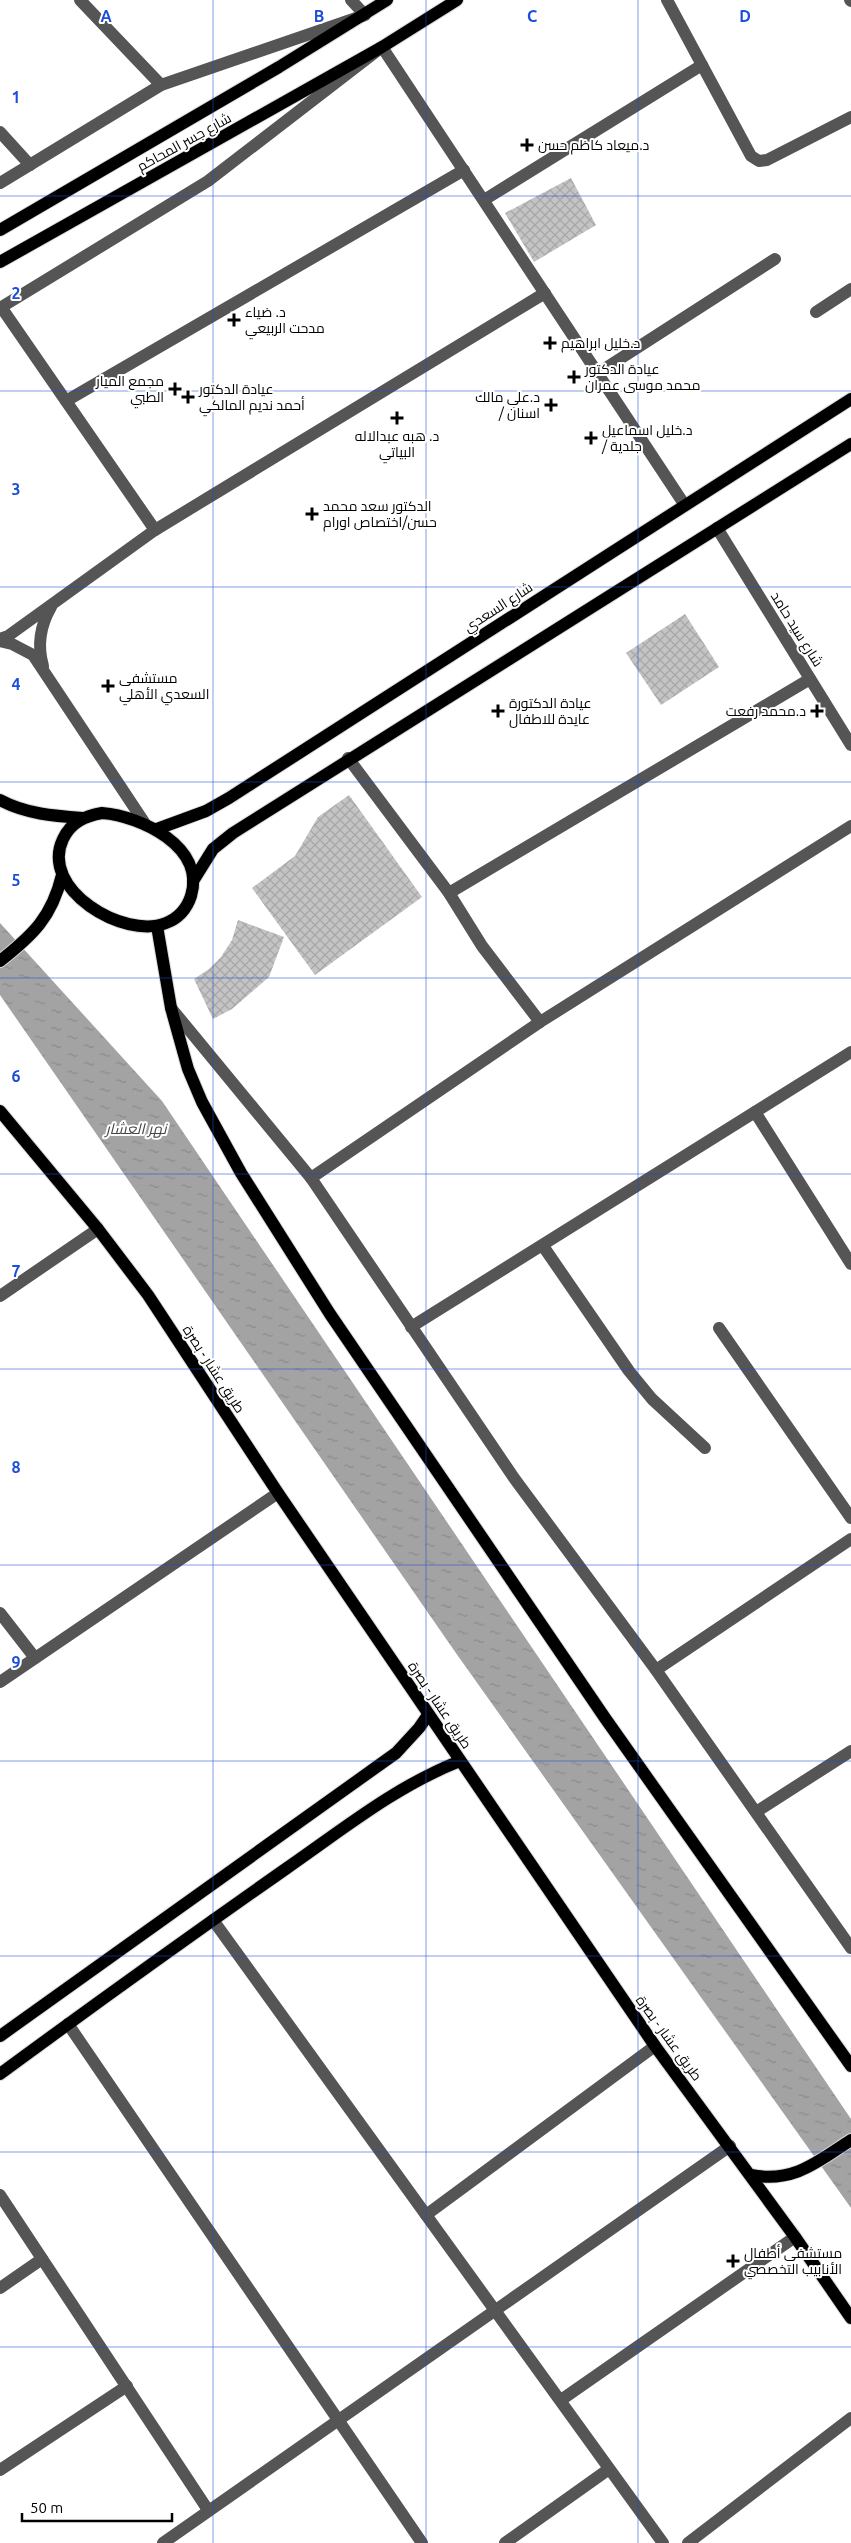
<svg xmlns="http://www.w3.org/2000/svg" width="851" height="2543" font-family="Ubuntu,Cairo,sans-serif">
<style>
.water{fill:url(#water-ripples)}
.building{fill:url(#building-cross-hatch)}
.lines{fill:none;stroke-linecap:round;stroke-linejoin:round}
.major-casing{stroke:#dbdbdb;stroke-width:14}
.minor{stroke:#555;stroke-width:12}
.major{stroke:#000;stroke-width:12}
.grid{fill:none;stroke:#1d4ed8;stroke-width:1;stroke-opacity:0.55}
.poi-dot{fill:#000;stroke:#fff;stroke-width:2}
.labels{text-anchor:middle;dominant-baseline:central;stroke-width:4;stroke-linejoin:round;paint-order:stroke}
.street-label{font-size:14px;fill:#000;stroke:#fff}
.poi-label{font-size:14px;fill:#000;stroke:#fff;text-anchor:start}
.water-label{font-size:15px;font-style:italic;fill:#444;stroke:#fff}
.grid-label{font-size:16px;text-anchor:middle;font-weight:bold;fill:#1d4ed8;stroke:#fff;stroke-width:4;stroke-linejoin:round;paint-order:stroke}
</style>
<defs>
<pattern id="water-ripples" width="26" height="14" patternUnits="userSpaceOnUse" patternTransform="scale(1.25)"><rect width="26" height="14" fill="#a3a3a3"/><path d="M2 4q2-2 4 0t4 0M15 11q2-2 4 0t4 0" fill="none" stroke="#8b8b8b"/></pattern>
<pattern id="building-cross-hatch" width="8" height="8" patternUnits="userSpaceOnUse" patternTransform="scale(1.25)"><rect width="8" height="8" fill="#c4c4c4"/><path d="M0 0l8 8M0 8l8-8" fill="none" stroke="#a7a7a7"/></pattern>
</defs>
<rect width="100%" height="100%" fill="#fff"/>
<path class="water" d="M0,923l162,178 689,1018v89l-393,-552 -458,-661z"/>
<g class="building">
<path d="M571,178l25,47 -62,37 -29,-49z"/>
<path d="M685,614l34,53 -58,38 -35,-52z"/>
<path d="M349,795l73,102 -107,78 -63,-87 43,-32 23,-39z"/>
<path d="M238,920l46,17 -15,40 -37,32 -19,10 -19,-40 15,-10 12,-12 11,-17z"/>
</g>
<g class="lines">
<defs>
<g id="major">
<path d="M0,230l279,-163 108,-67"/>
<path d="M0,262l382,-215 75,-47"/>
<path d="M0,800c26,14 54,16 83,18"/>
<path d="M102,813c39,3 104,34 89,83 -4,12 -12,22 -25,27 -42,17 -127,-34 -103,-84 8,-17 22,-23 39,-26z"/>
<path d="M157,829l49,-18 23,-13 622,-399"/>
<path d="M193,881l20,-32 20,-16 618,-389"/>
<path d="M157,926l14,82 17,61 14,33 39,71 89,141 275,404 246,348"/>
<path d="M0,961c33,-26 52,-44 62,-86"/>
<path d="M0,1111l98,118 50,66 130,198 377,553 140,191 56,81"/>
<path d="M0,2036l396,-283 23,-25 9,-13"/>
<path d="M0,2074c95,-70 190,-138 287,-206 55,-38 109,-82 173,-107"/>
<path d="M751,2175c43,8 66,-13 100,-35"/>
</g>
</defs>
<use href="#major" class="major-casing"/>
<g class="minor">
<path d="M80,0l81,85"/>
<path d="M667,0l84,156 8,5 8,-1 84,-43"/>
<path d="M850,0l1,1"/>
<path d="M0,132l30,33"/>
<path d="M0,183l161,-98 204,-70 -14,-15"/>
<path d="M484,200l218,-135"/>
<path d="M1,307l154,223"/>
<path d="M0,308l208,-127 174,-134 302,457"/>
<path d="M816,312l35,-23"/>
<path d="M598,373l177,-114"/>
<path d="M66,401l398,-231"/>
<path d="M717,528l134,217"/>
<path d="M0,639l8,-3 147,-106 390,-237"/>
<path d="M0,641l12,3 21,11 111,167"/>
<path d="M43,666c-6,-21 -3,-40 8,-59"/>
<path d="M348,758l101,135 33,53 58,76"/>
<path d="M449,893l361,-214"/>
<path d="M171,1008l140,170 203,300 142,192 195,278"/>
<path d="M755,1112l96,152"/>
<path d="M311,1178l229,-156 311,-196"/>
<path d="M543,1246l86,125 23,28 53,49"/>
<path d="M0,1296l98,-67"/>
<path d="M411,1327l440,-275"/>
<path d="M719,1328l132,190"/>
<path d="M0,1613l35,45"/>
<path d="M656,1670l195,-131"/>
<path d="M0,1682l278,-189"/>
<path d="M756,1812l95,-61"/>
<path d="M213,1920l450,623"/>
<path d="M68,2024l354,519"/>
<path d="M0,2195l208,315"/>
<path d="M426,2215l229,-169"/>
<path d="M0,2288l42,-29"/>
<path d="M561,2400l234,-163"/>
<path d="M0,2470l127,-84"/>
<path d="M163,2543l567,-397"/>
<path d="M505,2543l104,-74"/>
<path d="M688,2543l163,-125"/>
</g>
<use href="#major" class="major"/>
</g>
<path class="grid" d="M213,0v2543M426,0v2543M638,0v2543M0,196h851M0,391h851M0,587h851M0,782h851M0,978h851M0,1174h851M0,1369h851M0,1565h851M0,1761h851M0,1956h851M0,2152h851M0,2347h851"/>
<g class="poi-dot">
<path d="M524.5 137.5h5v5h5v5h-5v5h-5v-5h-5v-5h5z"/>
<path d="M231.5 312.5h5v5h5v5h-5v5h-5v-5h-5v-5h5z"/>
<path d="M547.5 335.5h5v5h5v5h-5v5h-5v-5h-5v-5h5z"/>
<path d="M571.5 369.5h5v5h5v5h-5v5h-5v-5h-5v-5h5z"/>
<path d="M172.5 381.5h5v5h5v5h-5v5h-5v-5h-5v-5h5z"/>
<path d="M185.5 389.5h5v5h5v5h-5v5h-5v-5h-5v-5h5z"/>
<path d="M548.5 397.5h5v5h5v5h-5v5h-5v-5h-5v-5h5z"/>
<path d="M394.5 410.5h5v5h5v5h-5v5h-5v-5h-5v-5h5z"/>
<path d="M588.5 430.5h5v5h5v5h-5v5h-5v-5h-5v-5h5z"/>
<path d="M309.5 506.5h5v5h5v5h-5v5h-5v-5h-5v-5h5z"/>
<path d="M105.5 678.5h5v5h5v5h-5v5h-5v-5h-5v-5h5z"/>
<path d="M495.5 703.5h5v5h5v5h-5v5h-5v-5h-5v-5h5z"/>
<path d="M814.5 703.5h5v5h5v5h-5v5h-5v-5h-5v-5h5z"/>
<path d="M730.5 2253.5h5v5h5v5h-5v5h-5v-5h-5v-5h5z"/>
</g>
<g class="labels">
<g class="street-label">
<text transform="translate(184 142) rotate(-29)">شارع جسر المحاكم</text>
<text transform="translate(498 607) rotate(-33)">شارع السعدي</text>
<text transform="translate(797 629) rotate(58)">شارع سيد حامد</text>
<text transform="translate(214 1369) rotate(57)">طريق عشار - بصرة</text>
<text transform="translate(440 1705) rotate(56)">طريق عشار - بصرة</text>
<text transform="translate(669 2038) rotate(54)">طريق عشار - بصرة</text>
</g>
<g class="poi-label">
<text x="538" y="145">د.ميعاد كاظم حسن</text>
<text x="245" y="312">د. ضياء<tspan x="245" dy="16">مدحت الربيعي</tspan></text>
<text x="561" y="343">د.خليل ابراهيم</text>
<text x="585" y="369">عيادة الدكتور<tspan x="585" dy="16">محمد موسى عمران</tspan></text>
<text x="164" y="381" text-anchor="end">مجمع الميار<tspan x="164" dy="16">الطبي</tspan></text>
<text x="199" y="389">عيادة الدكتور<tspan x="199" dy="16">أحمد نديم المالكي</tspan></text>
<text x="540" y="397" text-anchor="end">د.علي مالك<tspan x="540" dy="16">/ اسنان</tspan></text>
<text x="602" y="430">د.خليل اسماعيل<tspan x="602" dy="16">/ جلدية</tspan></text>
<text x="397" y="436" text-anchor="middle">د. هبه عبدالاله<tspan x="397" dy="16">البياتي</tspan></text>
<text x="323" y="506">الدكتور سعد محمد<tspan x="323" dy="16">حسن/اختصاص اورام</tspan></text>
<text x="119" y="678">مستشفى<tspan x="119" dy="16">السعدي الأهلي</tspan></text>
<text x="509" y="703">عيادة الدكتورة<tspan x="509" dy="16">عايدة للاطفال</tspan></text>
<text x="806" y="711" text-anchor="end">د.محمد رفعت</text>
<text x="744" y="2253">مستشفى أطفال<tspan x="744" dy="16">الأنابيب التخصصي</tspan></text>
</g>
<g class="water-label">
<text x="136" y="1128">نهر العشار</text>
</g>
</g>
<g class="grid-label">
<text x="106" y="22">A</text>
<text x="319" y="22">B</text>
<text x="532" y="22">C</text>
<text x="745" y="22">D</text>
<text x="16" y="103">1</text>
<text x="16" y="299">2</text>
<text x="16" y="495">3</text>
<text x="16" y="690">4</text>
<text x="16" y="886">5</text>
<text x="16" y="1082">6</text>
<text x="16" y="1277">7</text>
<text x="16" y="1473">8</text>
<text x="16" y="1668">9</text>
</g>
<path d="M22 2513v8h150v-8" fill="none" stroke="#000000" stroke-width="2.5"/>
<text x="30" y="2513" font-size="15" fill="#000000" stroke="#ffffff" stroke-width="4" paint-order="stroke">50 m</text>
</svg>
